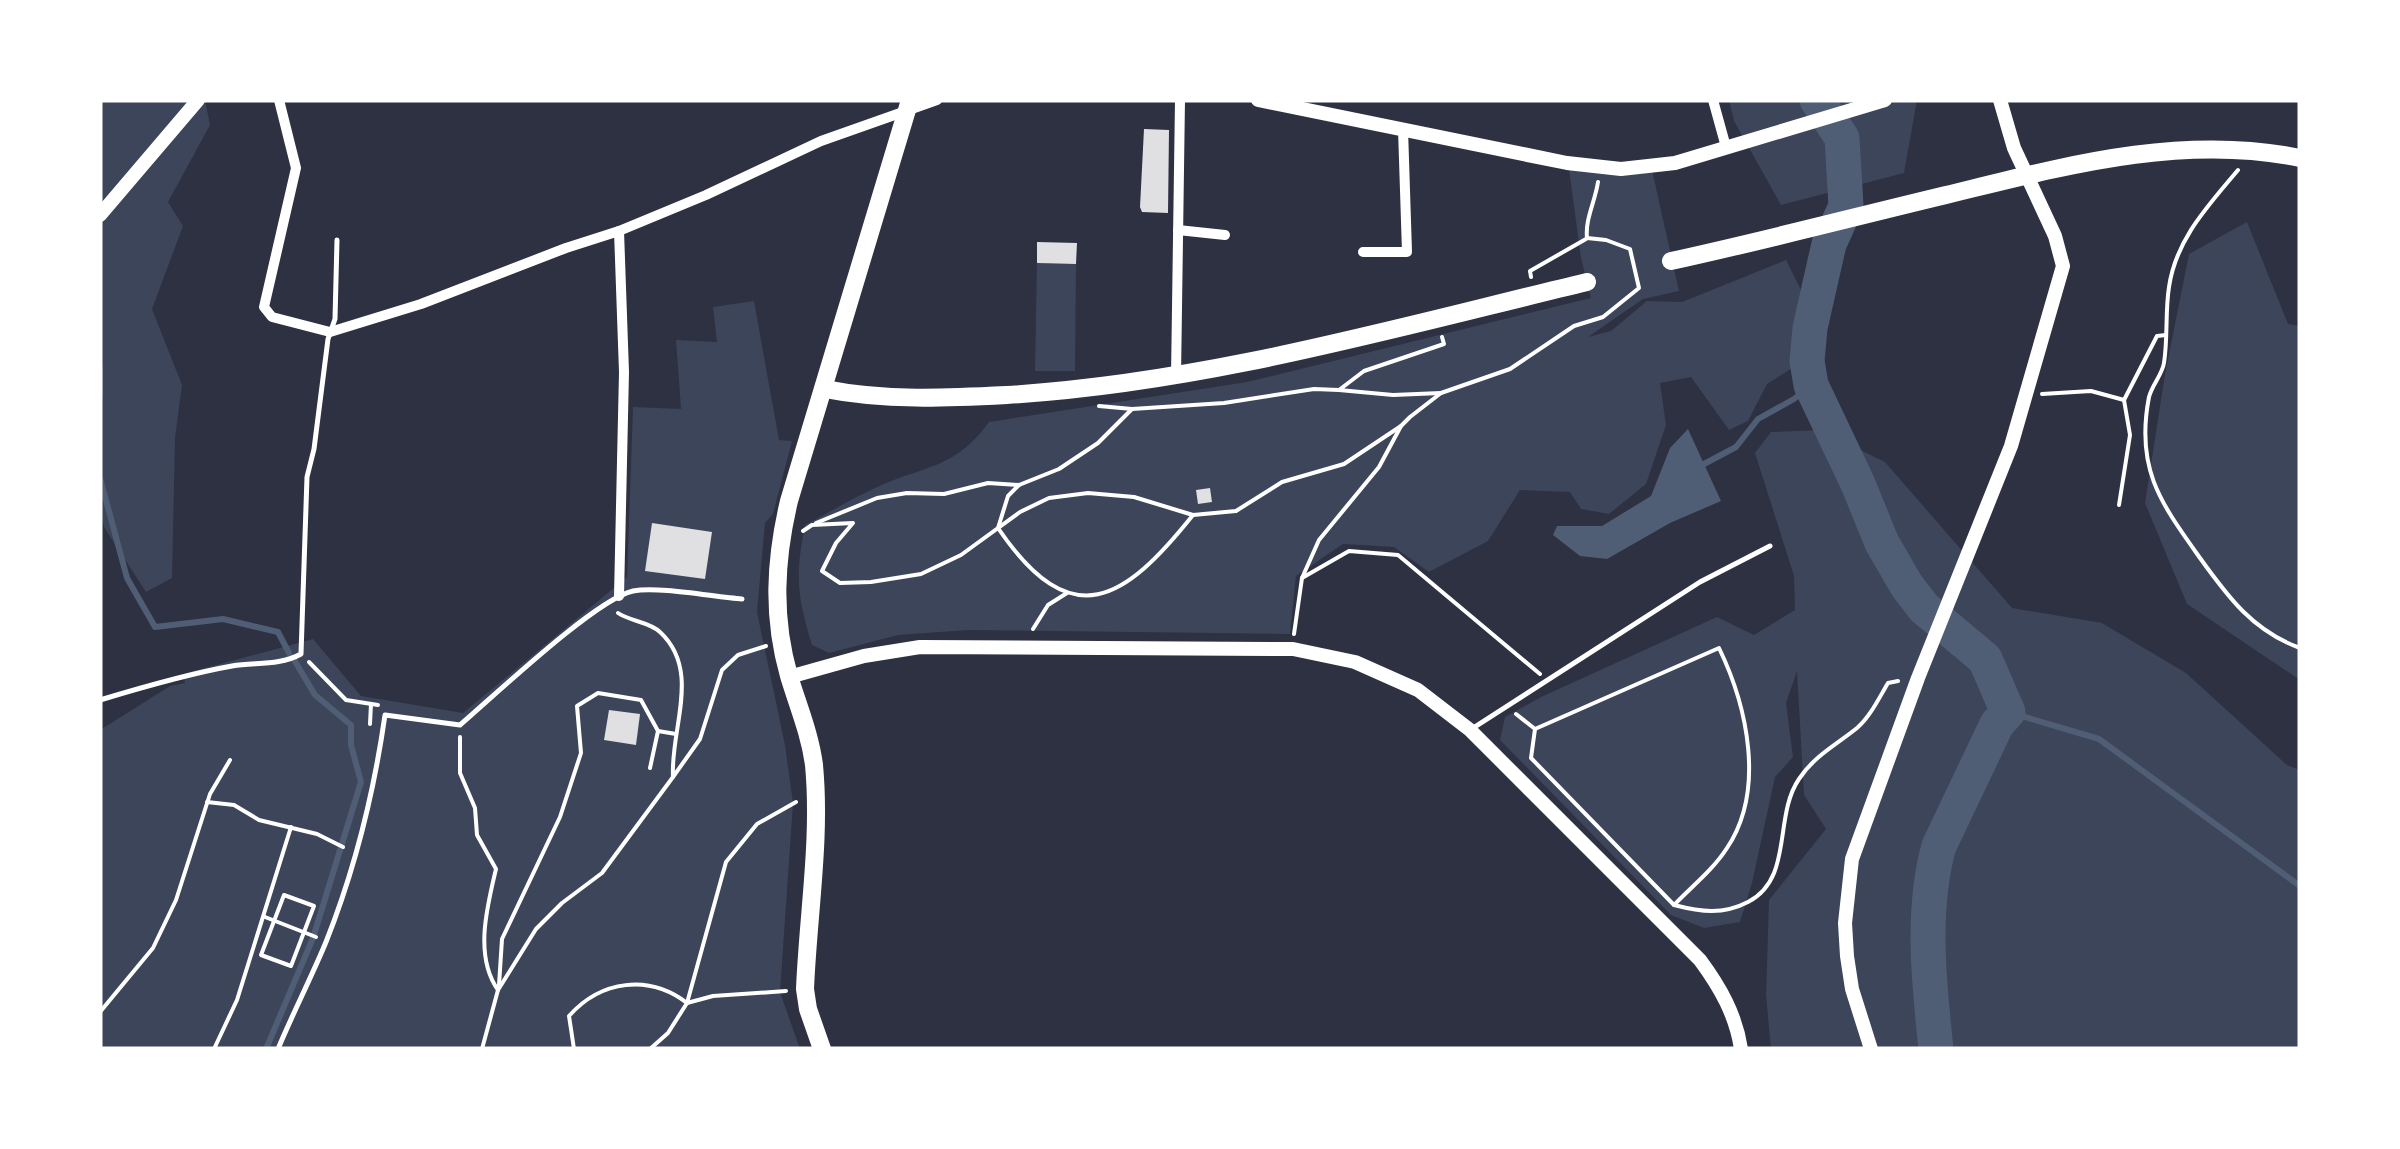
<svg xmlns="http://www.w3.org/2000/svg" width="2400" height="1149" font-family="Ubuntu,sans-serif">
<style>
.green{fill:#3c4559}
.water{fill:#4f5d75}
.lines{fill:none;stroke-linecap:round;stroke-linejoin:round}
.stream{stroke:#4f5d75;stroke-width:6}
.river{stroke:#4f5d75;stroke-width:35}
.building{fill:#e0e0e3}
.path{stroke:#fff;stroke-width:4}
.service{stroke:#fff;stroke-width:5}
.minor{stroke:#fff;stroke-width:10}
.tertiary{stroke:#fff;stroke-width:14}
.primary{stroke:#fff;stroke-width:18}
</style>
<rect width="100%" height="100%" fill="#2d3142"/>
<g class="green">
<path d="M100,100h105l5,25 -42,77 15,24 -31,83 30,76 -7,53 -3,140 -26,14 -42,-65 -4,-18z"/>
<path d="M1729,100h188l-13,73 -123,32 -47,-84z"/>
<path d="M1569,169l83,1 27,121 -36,8 -55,38 23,-6 36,-30 35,1 104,-42 19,38 -11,69 -27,17 -19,37 -19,9 -38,-53 -31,6 6,42 -20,59 -37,30 -28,-5 -11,-17 -50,-2 -32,51 -59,31 -35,-25 -51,-3 -47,32 -6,58 -322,-4 -70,5 -69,18 -17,-8c-15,-48 -17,-70 -7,-120 23,-12 46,-26 70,-37 49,-23 79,-18 114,-66l258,-40 344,-84 -10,-40z"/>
<path d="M2247,222l41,102 12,2v354l-113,-76 -42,-101 20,-129 24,-120z"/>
<path d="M1037,263l39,1 -1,107h-40z"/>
<path d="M754,301l25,139 13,1 -19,73 -8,9 -8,89 28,133 8,58 -13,189 20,57h-700v-319l70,-44 15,-3 -2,-9 130,-35 48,57 102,17 164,-136 6,-170 48,2 -5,-69 41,2 -4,-35z"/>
<path d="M1820,430l65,32 127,146 90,15 84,50 101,92 13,5v279h-529l-5,-54 3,-95 57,-71 -22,-34 -7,-124 -11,32 7,54 -18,20 -23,106 -12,39 -36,6 -33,-13 -171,-175 5,-23 36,-20 176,-80 37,18 41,-25 -1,-34 -39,-123 16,-21z"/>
</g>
<path class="water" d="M1688,429l33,72 -51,22 -63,36 -27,-3 -27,-21 4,-9h45l49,-30 19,-48z"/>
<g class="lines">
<g class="stream">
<path d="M100,367v28"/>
<path d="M1704,464l32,-17 22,-28 36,-20 17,-14"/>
<path d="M100,478l27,100 28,49 68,-8 55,13 11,21"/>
<path d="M2008,712l91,27 201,147"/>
<path d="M266,1049l47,-111 48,-156 -10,-37v-20l-36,-30 -22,-37"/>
</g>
<path class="river" d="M1817,100l25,38 4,68 -17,38 -19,84 -3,33 4,24 47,99 24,59 25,43 17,22 61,51 23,53 -11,12 -58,122c-18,63 -10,138 -3,203"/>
</g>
<g class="building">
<path d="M1144,129l25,1 -1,83 -26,-1 -2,-5z"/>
<path d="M1037,242l40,1 -1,21 -39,-1z"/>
<path d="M1210,488l2,14 -14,2 -2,-14z"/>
<path d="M652,523l60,9 -7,47 -60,-8z"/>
<path d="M609,710l31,4 -4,31 -32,-5z"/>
</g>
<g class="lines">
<g class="path">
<path d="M2238,170c-30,36 -62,69 -69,117 -4,25 -1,51 -5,76 -2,12 -12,22 -15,34 -14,72 12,106 51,161 28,39 53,73 100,90"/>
<path d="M1531,277l-1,-6 56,-32"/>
<path d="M1441,393l-48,2 -54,-5 25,-19 80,-27 -2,-7"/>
<path d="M2042,394l49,-3 33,9 6,35 -11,70"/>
<path d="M2124,400l33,-64 9,-1"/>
<path d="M1099,406l33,3 -34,34 -39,26 -40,16 -11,11 -10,32c74,109 127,72 195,-13"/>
<path d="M1132,409l92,-6 90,-14 25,1"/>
<path d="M816,523l61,-25 30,-5 37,1 44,-11 31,2"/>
<path d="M803,531l9,-6 41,-2 -17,20 -14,28 18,12 31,-1 50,-8 40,-19 59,-43 29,-14 39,-5 46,4 59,18 43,-4 46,-29 62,-18 57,-38"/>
<path d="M1302,578l17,-38 60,-73 22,-41 9,-9 31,-24 69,-24 64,-43 29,-9 36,-29 -9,-39 -24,-9 -19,-2c-2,-19 8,-36 11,-56"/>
<path d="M618,613c11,8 32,9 42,19 42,39 10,97 13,145"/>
<path d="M1033,629l15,-24 19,-12"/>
<path d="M1294,634l8,-56 47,-27 49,4 142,119"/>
<path d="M309,662l37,38 32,5"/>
<path d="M1516,714l19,15 -4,29 143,147c27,7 49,10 74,-3 46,-24 25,-85 51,-123 16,-24 37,-34 58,-51 13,-11 22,-30 31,-45l10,-2"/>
<path d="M370,724l1,-20"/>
<path d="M1535,729l184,-81c28,58 47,142 8,200 -14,22 -36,39 -53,57"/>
<path d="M658,731l18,3"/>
<path d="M460,737v36l15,35 2,27 19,34c-9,38 -22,87 2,121"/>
<path d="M207,802l27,3 25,15 58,14 26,13"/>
<path d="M284,895l30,11 -23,60 -30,-11z"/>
<path d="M265,917l51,20"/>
<path d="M499,985l3,-46 58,-122 21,-64 -4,-47 21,-13 43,7 17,31 -8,37"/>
<path d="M687,1003l26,-7 73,-5"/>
<path d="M100,1012l53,-64 23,-48 34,-106 20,-34"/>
<path d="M214,1049l23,-49 54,-173"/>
<path d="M460,1049h2"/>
<path d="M482,1049l16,-59 38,-61 26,-26 40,-30 71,-96 27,-38 22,-69 16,-15 28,-9"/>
<path d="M574,1049l-5,-33c32,-36 80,-42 118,-13"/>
<path d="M650,1049l18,-16 19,-30 39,-141 31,-38 39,-22"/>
</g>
<g class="service">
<path d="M100,700c43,-13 87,-26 132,-34 24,-4 47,0 69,-12l6,-177 7,-28 14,-110 7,-20 2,-79"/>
<path d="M1470,730l230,-148 70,-36"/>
<path d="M278,1049c15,-36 33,-71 48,-107 29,-73 48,-150 59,-227l75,10c34,-29 136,-126 173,-134 25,-5 81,6 109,8"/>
</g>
<g class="minor">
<path d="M279,100l17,68 -32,139 8,10 58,15 91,-28 145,-56 53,-17 87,-36 115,-54 116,-41"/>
<path d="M1713,100l13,47"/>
<path d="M1178,230l47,5"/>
<path d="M1363,252h44l-4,-123"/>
<path d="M1176,377l4,-277"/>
<path d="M619,596l5,-224 -5,-141"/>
</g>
<g class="tertiary">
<path d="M1258,100l309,63 54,6 54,-6 210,-63"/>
<path d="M100,215l98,-115"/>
<path d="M789,677l75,-21 56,-9 373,2 62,13 63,28 52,40 230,230c20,27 36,55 41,89"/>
<path d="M1871,1049l-19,-60 -5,-33 -2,-33 7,-64 66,-181 93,-232 52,-180 -8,-30 -41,-88 -14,-48"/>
</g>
<g class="primary">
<path d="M1671,261c92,-20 183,-44 275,-66 115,-28 235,-62 354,-37"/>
<path d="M825,389c60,12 122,9 182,6 197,-12 388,-67 580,-113"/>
<path d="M822,1049l-14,-40 -3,-20c3,-74 16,-150 9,-224 -4,-31 -16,-59 -25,-89 -17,-59 -14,-116 0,-175l121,-401"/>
</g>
</g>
<rect width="2400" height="1149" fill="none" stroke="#ffffff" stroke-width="205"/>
</svg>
